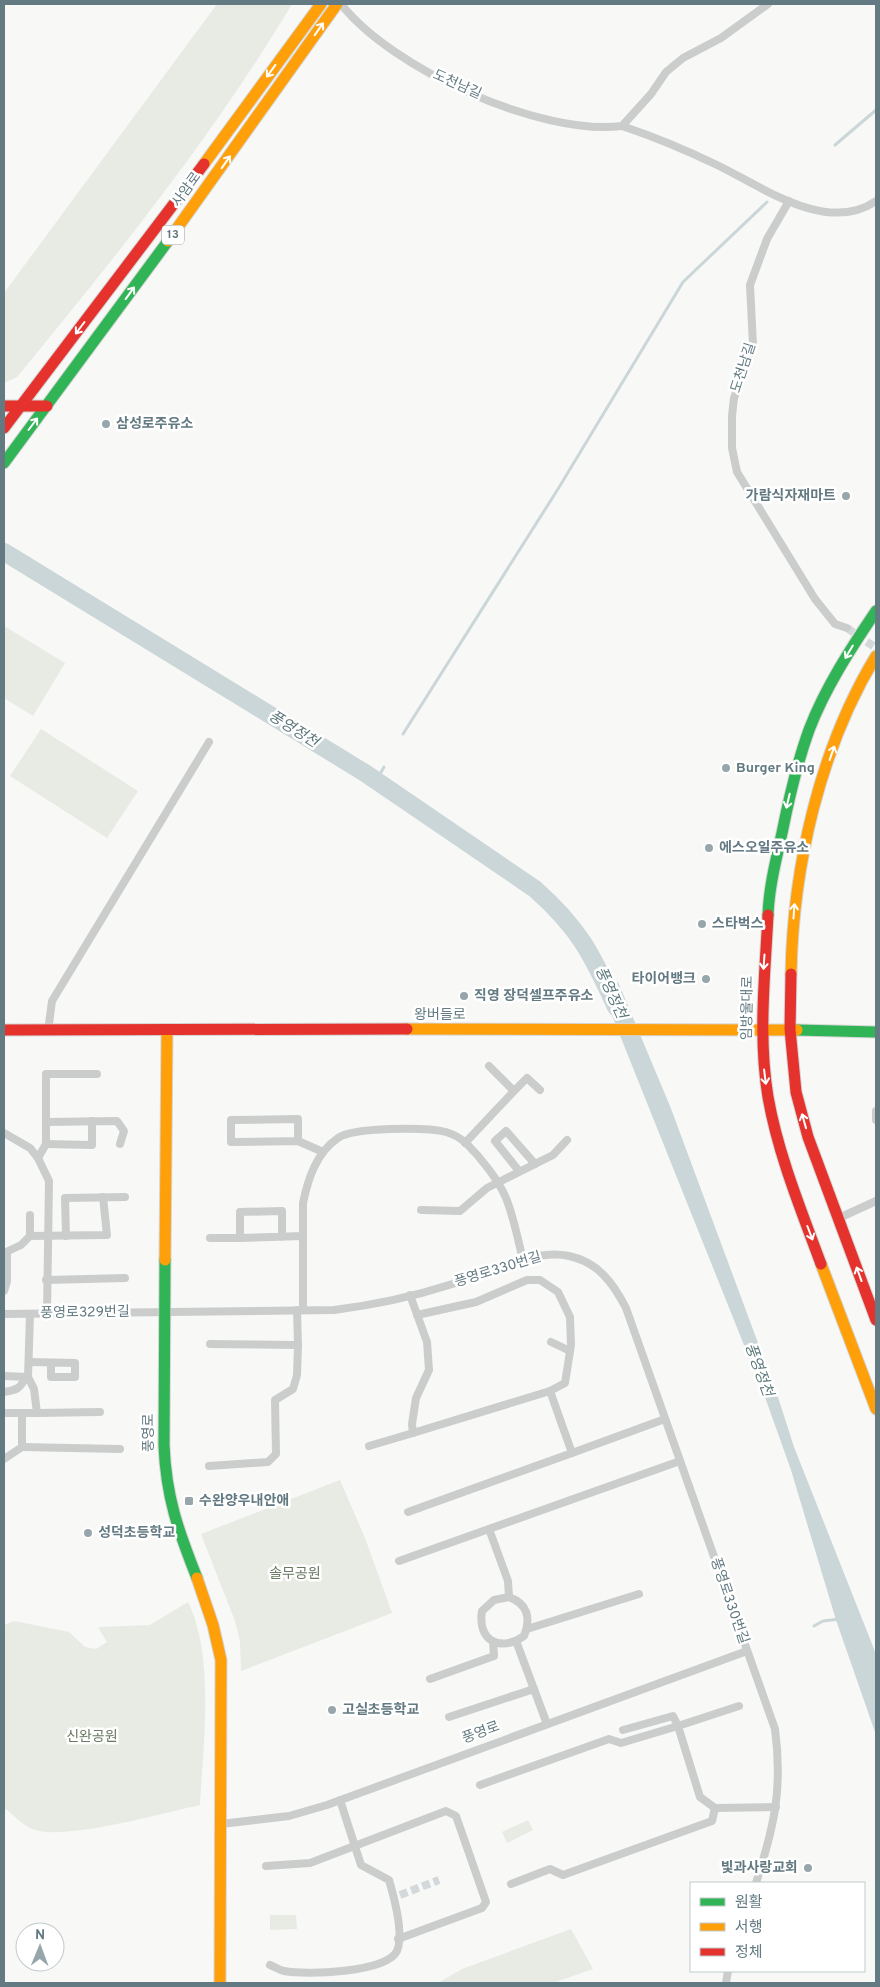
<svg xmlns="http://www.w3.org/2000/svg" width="880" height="1987" font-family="Overpass,'Noto Sans KR',sans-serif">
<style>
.green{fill:#e8eae4}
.water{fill:#cad6d7}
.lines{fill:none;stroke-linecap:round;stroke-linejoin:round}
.stream{stroke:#cad6d7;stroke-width:3}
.river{stroke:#cad6d7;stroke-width:18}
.street-tunnel{stroke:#d3d8da;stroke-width:8;stroke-dasharray:8 4;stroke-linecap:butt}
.fast-casing{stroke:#d4d5d5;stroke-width:13}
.slow-casing{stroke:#d4d5d5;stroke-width:13}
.jam-casing{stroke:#d4d5d5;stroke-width:13}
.street{stroke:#cbcdcd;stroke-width:8}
.fast{stroke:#30b455;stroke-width:11}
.slow{stroke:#ff9f0a;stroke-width:11}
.jam{stroke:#e5322d;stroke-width:11}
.oneway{stroke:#fff}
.poi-dot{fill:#97a6ab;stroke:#fff;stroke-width:2}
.labels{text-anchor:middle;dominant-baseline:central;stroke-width:5;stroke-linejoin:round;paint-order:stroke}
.shield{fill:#fff;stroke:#92a2a8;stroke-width:1}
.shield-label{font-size:12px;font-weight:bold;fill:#637a82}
.street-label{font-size:14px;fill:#637a82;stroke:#fff}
.poi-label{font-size:14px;font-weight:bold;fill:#637a82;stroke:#fff;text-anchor:start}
.park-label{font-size:14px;fill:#6a7a62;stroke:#fff}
.water-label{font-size:15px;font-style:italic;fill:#5e797c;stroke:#fff}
</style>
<rect width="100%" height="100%" fill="#f8f8f7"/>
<g class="green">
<path d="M217,4h75c-79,132 -177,254 -275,373l-13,6v-90z"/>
<path d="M4,626l61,37 -32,53 -29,-18z"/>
<path d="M41,729l97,62 -31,47 -97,-62z"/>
<path d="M340,1480l25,58 27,75 -151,58 -1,-30 -5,-20 -34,-87z"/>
<path d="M188,1602c27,55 15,143 12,203 -36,8 -133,35 -165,25 -12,-4 -21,-15 -31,-22v-183l10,-4 55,11 16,15 11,2 11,-7 -9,-15 52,-2z"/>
<path d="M528,1820l5,10 -26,13 -5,-11z"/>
<path d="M270,1915h26l1,14 -27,1z"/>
<path d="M571,1929l22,40 -40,14h-115l24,-14z"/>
</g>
<path class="water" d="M618,982l52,124 107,288 17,53 82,207v81l-40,-115 -45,-150 -25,-70 -165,-412z"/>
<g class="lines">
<g class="stream">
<path d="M835,145l41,-35"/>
<path d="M403,734l155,-245 125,-207 84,-80"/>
<path d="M376,781l8,-14"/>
<path d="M814,1626l9,-5 17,-2"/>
</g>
<path class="river" d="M4,552l361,221 170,116c44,39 57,65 81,118"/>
<g class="street-tunnel">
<path d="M847,628l29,20"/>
<path d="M400,1895l39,-15"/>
</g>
<defs>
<g id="fast">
<path d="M4,463l164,-222"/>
<path d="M768,915c1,-28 8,-55 14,-82 7,-35 15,-70 27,-103 16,-42 42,-82 67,-119"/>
<path d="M797,1030l79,2"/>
<path d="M165,1260l-1,185c2,52 14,85 33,133"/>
</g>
<g id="slow">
<path d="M204,164l117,-160"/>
<path d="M168,241l169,-237"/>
<path d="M791,974c2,-108 29,-226 85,-318"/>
<path d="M407,1029l390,1"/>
<path d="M165,1260l2,-228"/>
<path d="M821,1264l55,145"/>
<path d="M197,1578l16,47 8,35 -1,323"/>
</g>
<g id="jam">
<path d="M4,406h43"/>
<path d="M4,428l200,-264"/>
<path d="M768,915c-3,60 -10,122 0,182 10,57 33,113 53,167"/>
<path d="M791,974l-1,55 6,63 12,45 68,183"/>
<path d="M4,1030l403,-1"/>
</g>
</defs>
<use href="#fast" class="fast-casing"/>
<use href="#slow" class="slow-casing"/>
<use href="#jam" class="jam-casing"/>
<g class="street">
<path d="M341,4c51,65 199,132 281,122l29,-32 15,-22 17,-14 38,-20 47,-34"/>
<path d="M622,126c33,11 64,24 95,39 44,21 110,70 159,36"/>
<path d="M789,201l-22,38 -17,46 3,60 -19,53 -2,18v32l5,24 78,127 20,25 12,4"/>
<path d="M48,1031l4,-30 157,-259"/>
<path d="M514,1091l13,-13 13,12"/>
<path d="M876,1111v9"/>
<path d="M48,1122l69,-1 7,10 -4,13"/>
<path d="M4,1133l26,15 8,10 11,23 -2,133"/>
<path d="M298,1141v-22l-67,1v22l67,-1 25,11"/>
<path d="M465,1143l49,-52 -25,-25"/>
<path d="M46,1144l46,1v-24"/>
<path d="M38,1158l8,-14v-70h51"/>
<path d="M519,1171l-24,-30 11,-10 29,33"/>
<path d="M421,1210l39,1 27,-23 66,-33 14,-15"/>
<path d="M839,1218l37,-17"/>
<path d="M30,1236v-21"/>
<path d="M66,1236l-1,-38 60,-1"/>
<path d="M282,1237v-26l-42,1v26l63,-2"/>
<path d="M210,1238h30"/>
<path d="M4,1253l17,-8 9,-9 77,-1 -4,-38"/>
<path d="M46,1280l79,-2"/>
<path d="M4,1291l3,-10v-28"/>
<path d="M303,1310v-107c5,-24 13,-50 35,-65 15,-11 89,-11 108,-6 7,2 14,6 20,11 14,14 32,36 40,55 8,20 12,42 17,62"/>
<path d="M4,1314l330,-4c39,-5 78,-13 115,-25 35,-10 84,-37 120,-29 29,6 44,27 57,52l149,421c8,60 -1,98 -19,154"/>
<path d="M417,1315l59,-13 51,-22h13l18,12 12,25 1,28 -6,38 -15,8"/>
<path d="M551,1342l19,9"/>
<path d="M210,1344l88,1 -1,-35"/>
<path d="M29,1362l46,1v14h-24v-14"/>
<path d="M4,1376l24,1 2,-63"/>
<path d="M28,1377l6,12 3,24 63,-1"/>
<path d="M4,1392c12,-2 17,-3 21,-15"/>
<path d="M4,1413h33"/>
<path d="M369,1446l44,-13 -1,-9 4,-26 13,-28 -2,-28 -17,-47"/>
<path d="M22,1447l98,2"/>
<path d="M572,1453l93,-34"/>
<path d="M4,1459l18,-12v-34"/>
<path d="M209,1466l59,-4 8,-8 -1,-54 18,-11 4,-14 1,-30"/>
<path d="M408,1512l164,-59 -22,-62 -137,42"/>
<path d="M489,1529l19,52 1,16c19,7 22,21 15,39 -24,17 -47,4 -42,-25l12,-11 15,-3"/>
<path d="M399,1561l281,-100"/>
<path d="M527,1629l112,-35"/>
<path d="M516,1641l31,83"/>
<path d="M430,1679l64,-23 -1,-14"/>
<path d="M739,1706l-61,20 22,71 15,11 61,-1"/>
<path d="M449,1717l85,-28"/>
<path d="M480,1785l129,-46 12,4 57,-17 -5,-10 -50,14"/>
<path d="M221,1824l68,-8 38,-11 420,-154"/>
<path d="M266,1866l44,-3 136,-52 10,5 30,86 -4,6 -84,31"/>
<path d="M511,1884l39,-15 13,6 149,-54 3,-13"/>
<path d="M270,1965c5,2 9,5 14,6 22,4 102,2 113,-20 7,-16 -3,-54 -8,-71l-28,-15 -21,-65"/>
<path d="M726,1983l2,-12"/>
</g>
<use href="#fast" class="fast"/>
<use href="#slow" class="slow"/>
<use href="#jam" class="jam"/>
</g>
<defs><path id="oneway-shaft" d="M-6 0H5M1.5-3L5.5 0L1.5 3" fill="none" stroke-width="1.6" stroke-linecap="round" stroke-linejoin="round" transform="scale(1.25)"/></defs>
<g class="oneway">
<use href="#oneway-shaft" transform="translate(319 29) rotate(-55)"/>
<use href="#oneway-shaft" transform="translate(271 71) rotate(126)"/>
<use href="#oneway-shaft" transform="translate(226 162) rotate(-55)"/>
<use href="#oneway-shaft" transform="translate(130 293) rotate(-54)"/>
<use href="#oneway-shaft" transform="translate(80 328) rotate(127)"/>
<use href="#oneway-shaft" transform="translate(33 424) rotate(-53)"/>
<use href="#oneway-shaft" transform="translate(849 652) rotate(121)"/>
<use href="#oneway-shaft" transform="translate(832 753) rotate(-71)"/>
<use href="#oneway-shaft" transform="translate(788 801) rotate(103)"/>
<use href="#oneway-shaft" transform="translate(794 911) rotate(-86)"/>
<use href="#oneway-shaft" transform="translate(764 962) rotate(94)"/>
<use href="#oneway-shaft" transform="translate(765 1077) rotate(83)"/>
<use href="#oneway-shaft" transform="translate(804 1121) rotate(-106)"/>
<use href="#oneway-shaft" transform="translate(810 1233) rotate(69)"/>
<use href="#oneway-shaft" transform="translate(859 1274) rotate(-110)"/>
</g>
<g class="poi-dot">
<circle cx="106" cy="424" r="5"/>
<circle cx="846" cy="496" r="5"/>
<circle cx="726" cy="768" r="5"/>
<circle cx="709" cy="848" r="5"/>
<circle cx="702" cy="924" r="5"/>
<circle cx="706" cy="979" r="5"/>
<circle cx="464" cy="996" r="5"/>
<rect x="184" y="1496" width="10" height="10" rx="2.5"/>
<circle cx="88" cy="1533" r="5"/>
<circle cx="332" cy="1710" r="5"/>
<circle cx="808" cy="1868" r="5"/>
</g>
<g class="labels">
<rect class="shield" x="162" y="225.5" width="22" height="19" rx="4"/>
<g class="shield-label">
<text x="173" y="235">13</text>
</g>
<g class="street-label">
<text transform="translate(457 85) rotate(24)">도천남길</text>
<text transform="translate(187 190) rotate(-54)">사암로</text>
<text transform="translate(744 368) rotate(-72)">도천남길</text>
<text transform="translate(748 1008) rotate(-89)">임방울대로</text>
<text x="440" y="1015">왕버들로</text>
<text transform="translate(498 1270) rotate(-17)">풍영로330번길</text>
<text transform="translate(85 1313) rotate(-1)">풍영로329번길</text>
<text transform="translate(149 1433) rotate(-90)">풍영로</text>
<text transform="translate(729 1601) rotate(71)">풍영로330번길</text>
<text transform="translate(481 1733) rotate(-20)">풍영로</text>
</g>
<g class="poi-label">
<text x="116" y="424">삼성로주유소</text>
<text x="836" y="496" text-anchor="end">가람식자재마트</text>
<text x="736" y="768">Burger King</text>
<text x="719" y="848">에스오일주유소</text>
<text x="712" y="924">스타벅스</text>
<text x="696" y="979" text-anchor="end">타이어뱅크</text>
<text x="474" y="996">직영 장덕셀프주유소</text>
<text x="199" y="1501">수완양우내안애</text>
<text x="98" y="1533">성덕초등학교</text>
<text x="342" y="1710">고실초등학교</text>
<text x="798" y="1868" text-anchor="end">빛과사랑교회</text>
</g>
<g class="park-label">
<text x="295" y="1574">솔무공원</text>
<text x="92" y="1737">신완공원</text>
</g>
<g class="water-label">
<text transform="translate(293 730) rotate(32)">풍영정천</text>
<text transform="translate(610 993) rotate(66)">풍영정천</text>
<text transform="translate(758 1370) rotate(70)">풍영정천</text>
</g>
</g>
<rect width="880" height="1987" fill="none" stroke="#637a82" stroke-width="10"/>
<rect x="690" y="1882" width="175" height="90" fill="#ffffff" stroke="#c1cacd"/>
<rect x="700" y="1898" width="25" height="8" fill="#30b455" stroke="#c1cacd"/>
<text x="735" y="1907" font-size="15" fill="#637a82">원활</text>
<rect x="700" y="1923" width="25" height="8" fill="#ff9f0a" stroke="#c1cacd"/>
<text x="735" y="1932" font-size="15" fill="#637a82">서행</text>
<rect x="700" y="1948" width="25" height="8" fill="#e5322d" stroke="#c1cacd"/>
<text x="735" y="1957" font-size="15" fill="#637a82">정체</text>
<g transform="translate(40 1947) rotate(1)"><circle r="24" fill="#ffffff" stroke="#c1cacd"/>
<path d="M0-4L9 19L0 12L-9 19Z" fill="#97a6ab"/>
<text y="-8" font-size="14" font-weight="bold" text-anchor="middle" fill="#637a82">N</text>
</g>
</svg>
